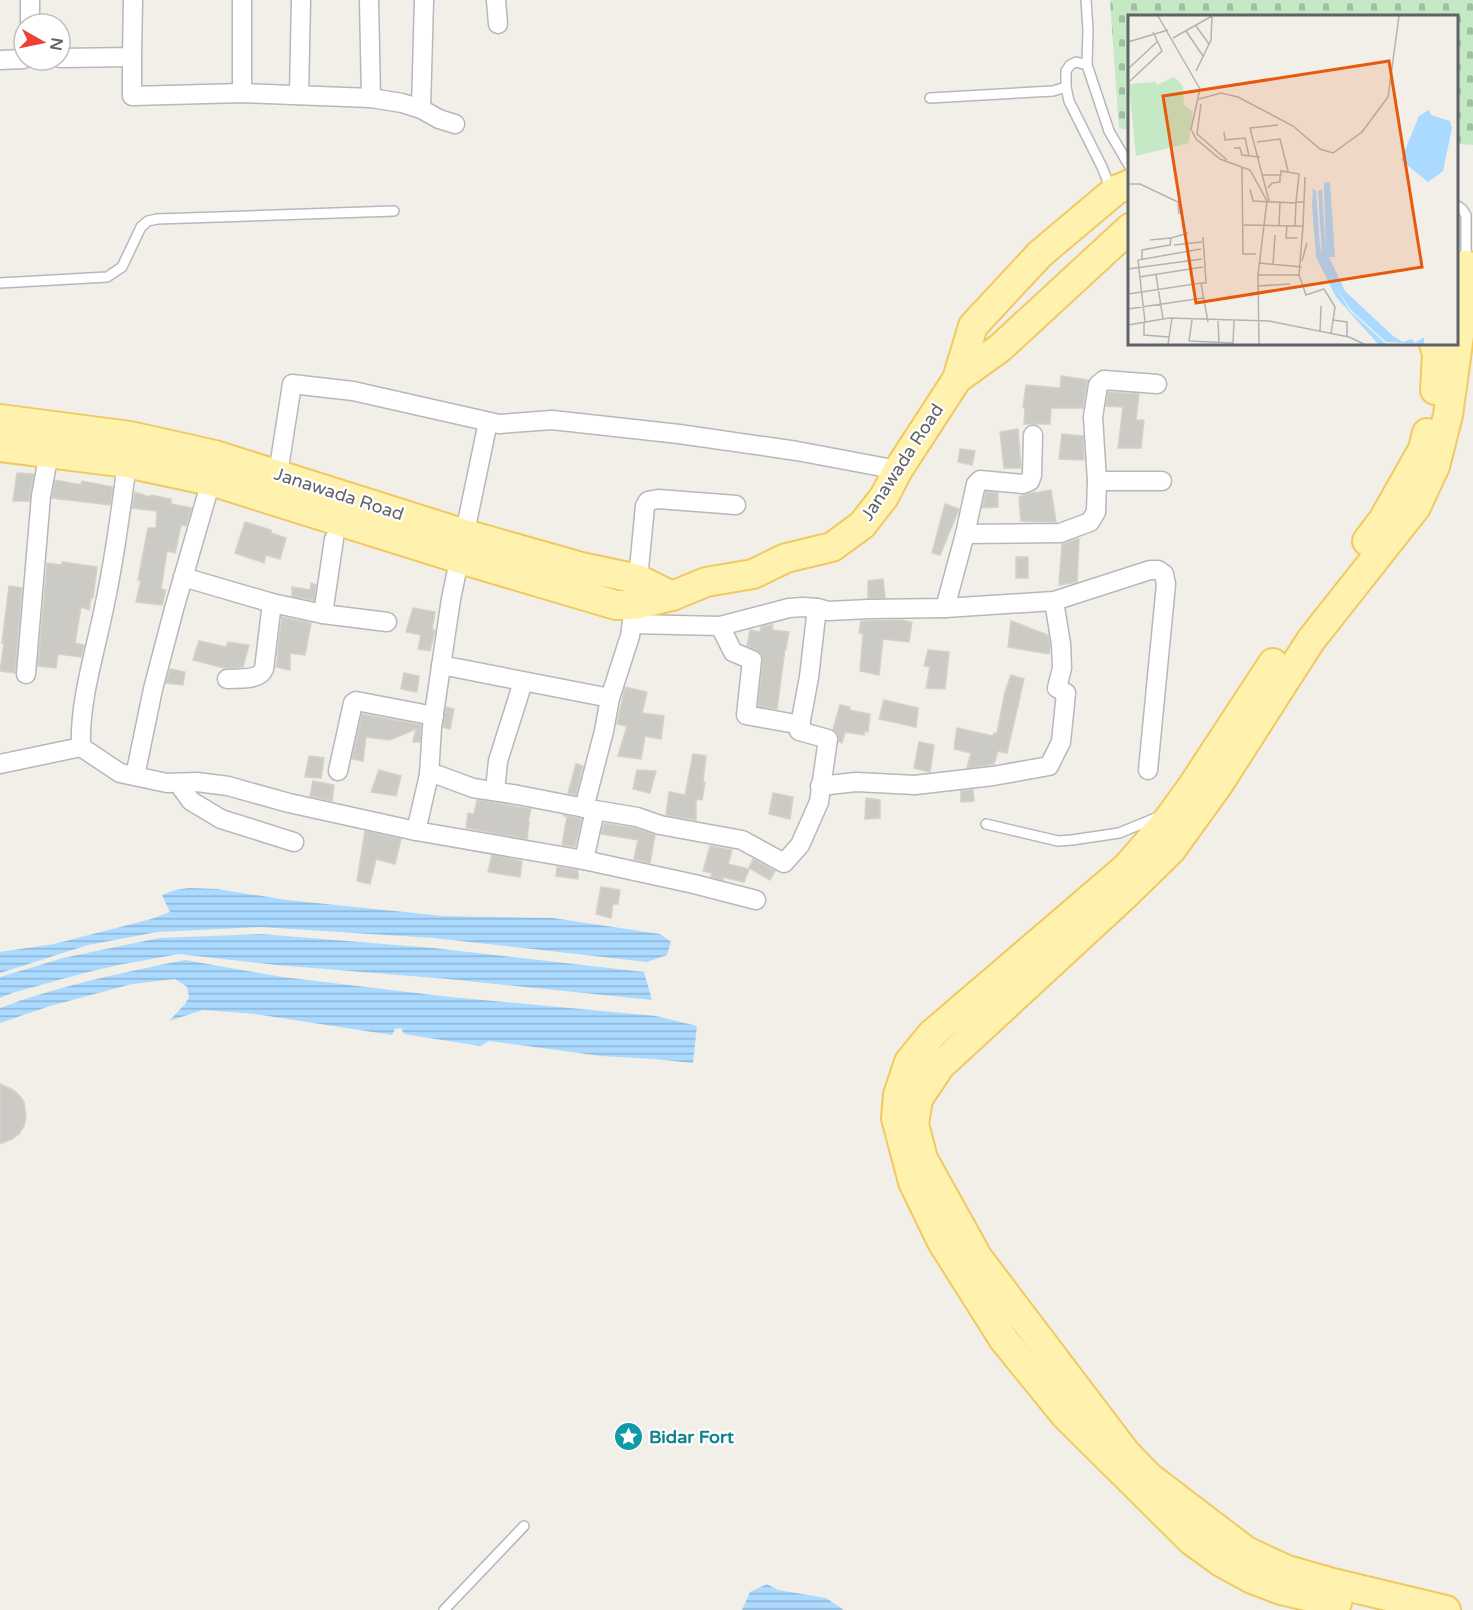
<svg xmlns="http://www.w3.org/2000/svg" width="1473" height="1610" font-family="'Varela Round',sans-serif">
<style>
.cemetery{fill:url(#cemetery-stones)}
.water{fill:url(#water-rules)}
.building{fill:#cccac5;stroke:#d6d1c6;stroke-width:1.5}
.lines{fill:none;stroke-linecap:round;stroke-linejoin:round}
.lane-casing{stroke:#b5b8bc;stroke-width:12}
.street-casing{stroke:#b5b8bc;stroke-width:21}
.primary-casing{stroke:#f2c960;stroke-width:32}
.lane{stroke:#fff;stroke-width:9}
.street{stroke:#fff;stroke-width:18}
.primary{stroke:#fff2af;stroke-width:28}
.labels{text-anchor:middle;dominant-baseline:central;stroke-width:4.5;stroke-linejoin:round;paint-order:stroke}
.street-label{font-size:18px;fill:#5f6368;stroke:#fff}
.culture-label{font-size:18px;font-weight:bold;fill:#0d838f;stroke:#fff;text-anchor:start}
.inset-road{fill:none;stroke:#b3b3b1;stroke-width:1.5}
.view{fill:#e8590c;fill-opacity:0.15;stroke:#e8590c;stroke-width:3}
.inset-edge{fill:none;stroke:#5f6368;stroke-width:3}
</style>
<defs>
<pattern id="cemetery-stones" width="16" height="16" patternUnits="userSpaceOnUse" patternTransform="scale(1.5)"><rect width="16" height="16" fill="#c5e8c5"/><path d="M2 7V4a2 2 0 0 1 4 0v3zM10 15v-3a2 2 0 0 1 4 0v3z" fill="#a3c0a4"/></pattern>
<pattern id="water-rules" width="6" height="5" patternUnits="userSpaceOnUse" patternTransform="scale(1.5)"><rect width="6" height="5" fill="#aadaff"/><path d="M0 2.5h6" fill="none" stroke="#8eb4d2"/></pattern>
</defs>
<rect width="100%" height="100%" fill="#f1efe8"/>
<path class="cemetery" d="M1110,0h363v145l-16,-1 -1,-128h-326l-1,114 -10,-2z"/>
<g class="water">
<path d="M189,888l28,1 70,11 156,16 110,2 107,16 11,8 -4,13 -20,7 -213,-24 -174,-11 -103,5 -69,13 -88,28v-21l54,-8 97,-25 19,-7 -8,-17 13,-5z"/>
<path d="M261,934l172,14 211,24 8,28 -204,-21 -171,-14 -98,-11 -61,11 -34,8 -72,20 -12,5v-21l63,-19 96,-20z"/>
<path d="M185,960l97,17 168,20 206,19 41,10 -4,37 -39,-4 -53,-3 -112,-15 -9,5 -76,-12 -3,-6 -6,1 -3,6 -137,-21 -52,-4 -34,11 16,-17 4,-7 -2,-10 -12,-8 -43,5 -82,22 -50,17v-15c60,-23 122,-35 185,-48z"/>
<path d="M767,1584l11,6 48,8 18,12h-102l8,-18z"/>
</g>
<g class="building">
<path d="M1061,376l28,4 -2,3 -4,25h-32l-1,16h-26l1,-15 -2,-2 3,-22 34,3z"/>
<path d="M1108,392l31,2 -3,26h8l-3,28h-23l5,-41 -17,-1z"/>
<path d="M1018,429l3,39h-17l-4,-36z"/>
<path d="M1062,434l21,2 1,24 -25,-1z"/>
<path d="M960,449l15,2 -3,14 -14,-3z"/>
<path d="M17,473l17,1 -5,27h-16z"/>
<path d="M55,480l26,5 1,-4 31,6 -3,18 -58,-7z"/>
<path d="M1051,490l5,32 -35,-1 -2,-24 16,-5v1z"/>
<path d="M135,492l15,5 1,-2 20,4v5l21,4 -6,18 -5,-1 -6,28 -8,-2 -6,38 5,1 -4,15 -26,-3 5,-22h-3l10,-52h8l1,-17 -25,-3z"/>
<path d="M986,492l12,1v14l-16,1z"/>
<path d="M945,504l14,5 -19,46 -8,-2z"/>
<path d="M245,522l26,8v3l15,5 -6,21 -14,-4 -2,8 -29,-10z"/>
<path d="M1077,539h2l-2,43 -18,3 3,-41z"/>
<rect x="1016" y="557" width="12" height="21"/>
<path d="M62,562l35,5 -4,31h-2l-2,12 -8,-3 -6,36 9,2 -3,12 -23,-3 -2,14 -18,-2 9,-103 15,2z"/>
<path d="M883,579l2,19h-17v-17z"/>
<path d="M311,583l5,2 -2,15 -22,-4v-9l18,3z"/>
<path d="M9,586l13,2 -7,85 -15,-2 4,-28h-2z"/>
<path d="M413,608l22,4 -3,18h3l-5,21 -12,-2 3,-14 -15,-3z"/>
<path d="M282,617l29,6 -6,32 -15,-2v17l-14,-3 2,-11h-1z"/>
<path d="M901,620l11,2 -3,20 -26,-3 -4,36 -19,-4 3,-37 -4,-1 2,-12z"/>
<path d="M1011,621l37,14 2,10 -1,9 -41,-7z"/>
<path d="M770,625h3l-1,5 17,2 -3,17h-1l-8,60 -19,-3 5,-45 -2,-7 -5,-4 -9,-4 3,-16 10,2 1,-5z"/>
<path d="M199,641l27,6 2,-5 21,3 -6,22 -19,1 -31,-8z"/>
<path d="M928,650l21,2 -4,37 -19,-1 4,-21 -6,-1z"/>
<path d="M170,669l15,3 -2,13 -17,-2z"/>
<path d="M404,673l15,3 -2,16 -16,-3z"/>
<path d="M1011,675l13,4 -17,74 -9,-2 -4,13 -27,4 4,-15 -17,-4 3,-21 36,8 1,-3h3l8,-41z"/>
<path d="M625,687l22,5 -5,21 22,3 -3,23 -16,-3 -4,23 -23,-3 9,-30 -10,-2z"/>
<path d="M884,700l34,8 -2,19 -37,-8z"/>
<path d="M840,705l10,2 -1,3 21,4 -2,18 -3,-1 -1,4 -19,-3 -3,11 -3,-1 -1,-7 -5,-6z"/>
<path d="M446,707l8,2 -4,20 -7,-2z"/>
<path d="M362,714l59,11 -1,17h-7l3,-13 -26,11 -24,-3 -3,24 -11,-2z"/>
<path d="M919,742l15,3 -4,27 -16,-4z"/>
<path d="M693,754l13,2 -3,26h2l-3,18 -6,-1v21l-30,-5 3,-23 16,3z"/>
<path d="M309,756l15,2 -3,20 -16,-1z"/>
<path d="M576,764l7,2 -7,29 -8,-2z"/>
<path d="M379,770l22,6 -5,20 -25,-4z"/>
<path d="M637,770l19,1 -6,22 -17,-4z"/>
<path d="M313,781l21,4 -2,16 -22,-5z"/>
<path d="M973,790l1,11 -13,1v-11z"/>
<path d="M773,793l20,4 -3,22 -21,-5z"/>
<path d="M866,798l14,2v18l-15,1z"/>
<path d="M477,800l54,9 -3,13h1l-2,17 -61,-11 2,-15 6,1z"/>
<path d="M563,815l19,4 -7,28 -13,-2 5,-28z"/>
<path d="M604,823l30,5 21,7 -5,28 -16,-4 4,-19 -37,-6z"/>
<path d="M365,831l36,8 -6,25 -19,-5 -6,25 -13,-3z"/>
<path d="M710,846l22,4 -4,14 21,5 -5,13 -21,-5v3l-12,-3 1,-4 -9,-2z"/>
<path d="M492,855l30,6 -2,16 -32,-5z"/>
<path d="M753,859l22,12 -5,9 -21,-12z"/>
<path d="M557,867l21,3v9l-22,-3z"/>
<path d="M601,887l19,3 -2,14h-5l-2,14 -15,-4z"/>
<path d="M0,1084l13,6 6,5 5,7 2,16 -2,8 -5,8 -7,5 -12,5z"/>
</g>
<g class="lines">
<defs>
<g id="lane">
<path d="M1086,0l2,30 -1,35 22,66 21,36"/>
<path d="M1087,65l-11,-3 -6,3 -4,6v16l3,14 33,66 6,15 7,6"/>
<path d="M930,98l123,-7 13,-4"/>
<path d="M1456,205l6,4 4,6v47"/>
<path d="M0,283l107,-6 15,-10 19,-40 7,-6 9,-2 237,-8"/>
<path d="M986,824l72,17 14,-1 47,-7 39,-16"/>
<path d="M444,1610l80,-84"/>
</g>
<g id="street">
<path d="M30,0v24"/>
<path d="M242,0v93"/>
<path d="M369,0l2,98"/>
<path d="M496,0l2,24"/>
<path d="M132,57v39l110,-3 129,5 31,5 19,6 18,10 16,5"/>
<path d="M60,58l72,-1 1,-57"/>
<path d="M0,60l24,-1"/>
<path d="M299,95l2,-95"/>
<path d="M421,109l3,-109"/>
<path d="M488,422l-37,177 -19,128 -3,48h9l35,13 45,7 77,15 -11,50"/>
<path d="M278,474l14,-90 61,7 146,33 53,-4 127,14 118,17 101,19"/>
<path d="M1097,481h65"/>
<path d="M965,534l95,-1 30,-11 6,-10 1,-31 -4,-64 5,-32 6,-5 53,4"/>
<path d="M183,577l89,26 51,11 64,8"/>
<path d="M945,608l20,-74 11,-50 4,-4 43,4 7,-3 2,-6 1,-40"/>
<path d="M323,614l11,-75"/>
<path d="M632,624l88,2 69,-18 14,-1 14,1 11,3 41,-2 76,-1 109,-7 96,-31h8l6,4 2,10 -18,186"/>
<path d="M720,626l13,26 19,8 -6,55 55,10"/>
<path d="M441,665l169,33"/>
<path d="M26,674l15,-178 8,-43"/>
<path d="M227,679c12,-1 32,2 37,-10l8,-66"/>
<path d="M81,747l39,26 47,10 30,-1 31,4 61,17 127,28 13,-56"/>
<path d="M0,764l81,-17c-2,-47 15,-97 24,-144 10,-46 16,-93 22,-140"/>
<path d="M338,771l15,-68 3,-2 78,15"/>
<path d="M135,776l18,-87 21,-80 37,-128"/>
<path d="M178,783l13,18 30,18 73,23"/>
<path d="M820,786l36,-4 59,3 78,-9 56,-10 12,-24 5,-49 -9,-5 5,-20 -1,-24 -7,-43"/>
<path d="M495,791l3,-30 25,-79"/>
<path d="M584,808l20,-77 6,-33 20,-62 8,-57 7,-73 3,-5 10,-2 78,6"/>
<path d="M595,810l42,7 23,8 82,15 42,23 16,-18 19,-43 9,-63 -29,-8 10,-54 8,-69"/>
<path d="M416,831l168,29 110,24 62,16"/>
</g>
<g id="primary">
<path d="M1434,344l3,10 -2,36"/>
<path d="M957,379l43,-31 130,-120"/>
<path d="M0,419l130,17 85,19 250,79 116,33 57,12 34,17"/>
<path d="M0,447l127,16 84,18 249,78 156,46h19l37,-9 34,-14 47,-8 33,-16 46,-11 30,-22 22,-28 14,-27 59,-91 16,-53 67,-72 76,-64 14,-6"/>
<path d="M1367,541l16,-21 40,-71 4,-16"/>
<path d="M1273,663l-80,122 -26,36 -41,47 -194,166 -23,28 -11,33 -2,23 17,64 29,60 62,98 61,75 127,126 29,21 31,17 29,11 56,13"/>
<path d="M1446,1610l-117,-28 -42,-12 -41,-19 -97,-74 -24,-25 -147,-194 -55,-99 -9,-35 4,-25 22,-33 184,-170 47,-46 47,-65 93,-145 105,-133 19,-41 13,-51 18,-130v-20"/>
</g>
</defs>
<use href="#lane" class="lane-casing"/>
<use href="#street" class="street-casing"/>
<use href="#primary" class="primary-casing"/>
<use href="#lane" class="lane"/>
<use href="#street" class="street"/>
<use href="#primary" class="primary"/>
</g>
<defs>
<symbol id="sight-disc" viewBox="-11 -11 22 22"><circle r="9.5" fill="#0f9aa8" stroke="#fff"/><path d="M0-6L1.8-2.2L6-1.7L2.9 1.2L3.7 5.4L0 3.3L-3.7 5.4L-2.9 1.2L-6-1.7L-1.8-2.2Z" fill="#fff"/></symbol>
</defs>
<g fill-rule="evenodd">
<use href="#sight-disc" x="612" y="1420" width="33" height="33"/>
</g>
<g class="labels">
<g class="street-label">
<text transform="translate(902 462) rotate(-57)">Janawada Road</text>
<text transform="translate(339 494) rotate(18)">Janawada Road</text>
</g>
<g class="culture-label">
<text x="649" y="1437">Bidar Fort</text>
</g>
</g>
<g transform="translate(1128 15)">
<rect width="330" height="330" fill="#f1efe8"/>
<path d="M46,62l9,9 1,19 9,6 -4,32 -53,13 -7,-72 26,-2 2,3z" fill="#c5e8c5"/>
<path d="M301,95l2,5 19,6 2,7 -9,43 -15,11 -27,-22 18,-44zM202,167l5,75h-6l16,34 48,45 10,6 9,-3 3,4 9,-6v7l-38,-2 -35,-32 -16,-24 15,25 36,33h-8l-42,-47 -20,-40 -4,-52 1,-17 3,3 4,55 2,9 -4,-64 4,-2 4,66 -2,-67v-5z" fill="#aadaff"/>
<path class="inset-road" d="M30,1l42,73 -9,40 5,10 24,20 30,11 17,31 -9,74 1,69M68,11l13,18M58,16l17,25M45,23l39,-22M0,27l40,-12M1,53l29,-27M68,56l15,-31 1,-24M2,66l32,-30 -9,-19M71,84l22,-6 17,4 55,29 27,23 13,4 29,-21 26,-35 11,-81M73,89l-4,30 30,26M96,117l1,8 20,-2 4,18M129,127l23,-3 8,32M106,133h6l2,7 18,2M114,152l1,87h13M135,160h18v-4l18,3 -3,28M0,169h12l38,18 1,12M140,173l4,-5 8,-1v-7M122,174l3,12 43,2M141,186l-19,-73 28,-3M116,210l51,1 1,-24h8M151,211l1,-24M159,211l-1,12h11M167,211h8l-4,49M175,211l2,-49M22,225l21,-2M46,230l28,-3M42,231l1,-8 17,-5M14,244v-9l28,-5M174,246l5,-18M131,248l43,4M145,250l2,-30M0,254l74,-10M28,260l7,44M130,260h41l7,20 18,-6 11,18 -4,27M11,262l64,-10M73,268h5l-3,-46M130,271l32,-2M0,279l73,-11 7,39M0,294l75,-11M205,305l14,2v14M90,306l1,21M17,307l-7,-62 63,-11M16,308v12l25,2M0,310l41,-7 100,3 80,16 15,7M192,317l1,-26M61,326l44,2M61,326l3,-21M40,329l4,-26M105,329l1,-24"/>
<path class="view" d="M261,46l33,206 -226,36 -33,-207z"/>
<rect width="330" height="330" class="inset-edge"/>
</g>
<g transform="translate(42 42) rotate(99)"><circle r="28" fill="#ffffff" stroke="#bfc1c3" stroke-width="1.5"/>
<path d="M0-4.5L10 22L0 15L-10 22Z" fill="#ea4335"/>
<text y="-9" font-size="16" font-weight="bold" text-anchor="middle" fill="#5f6368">N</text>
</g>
</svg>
